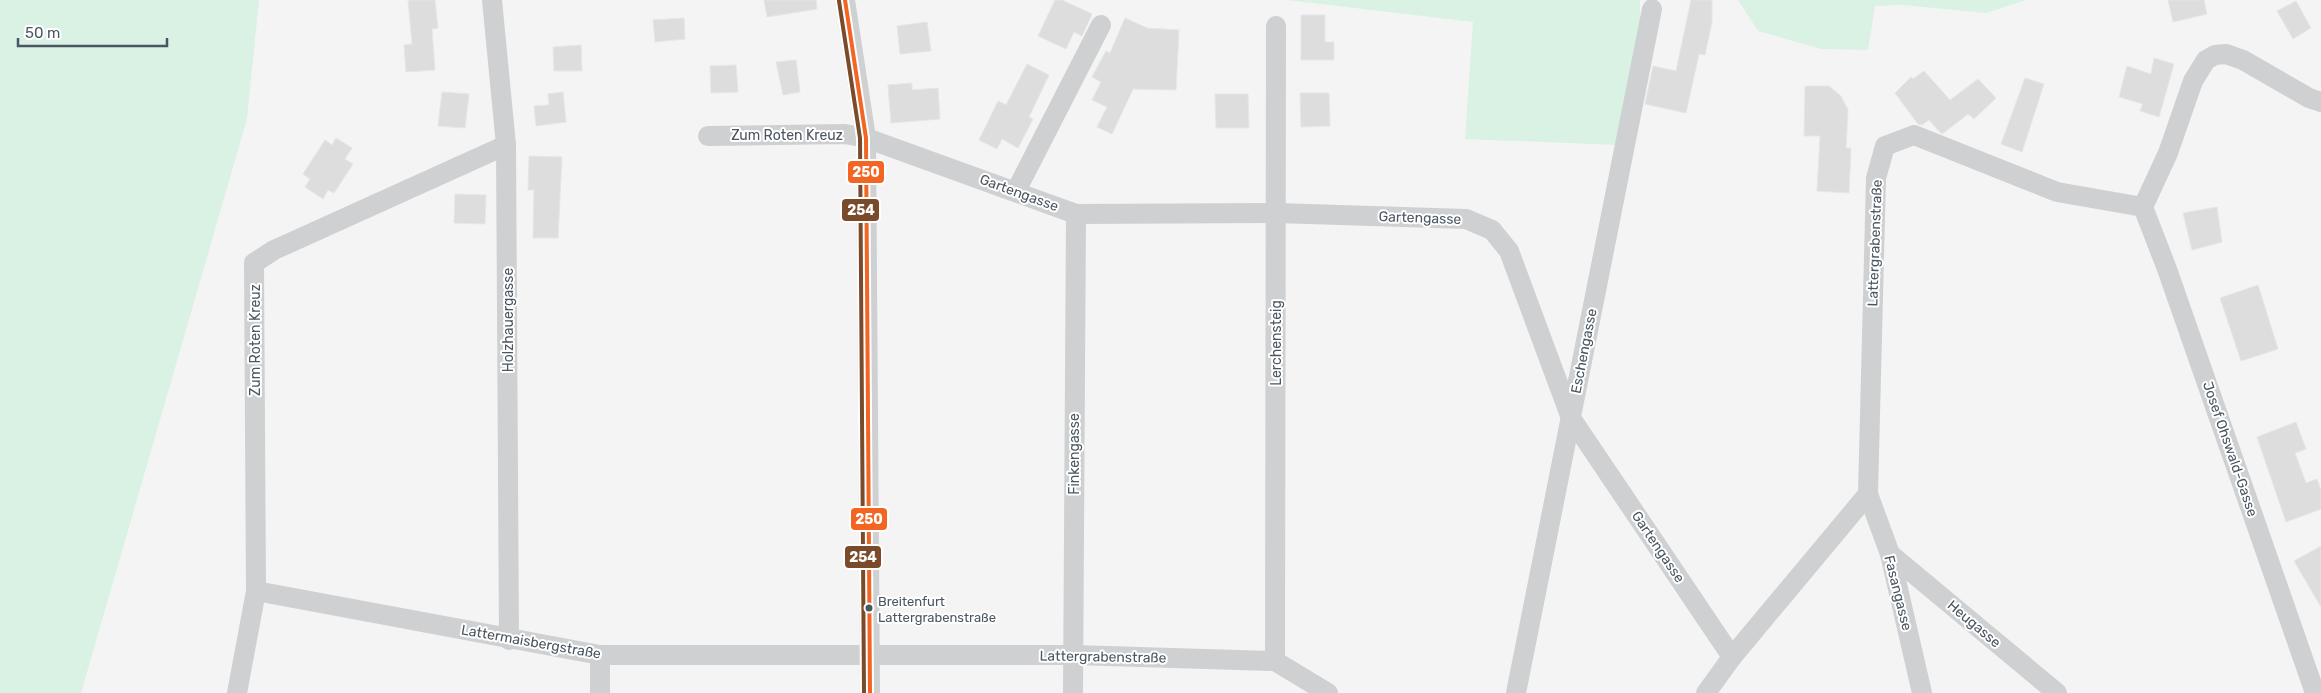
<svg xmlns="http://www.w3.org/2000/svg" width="2321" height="693" font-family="Rubik,sans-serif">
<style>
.green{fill:#d9f2e3}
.building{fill:#ddddde;stroke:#e5e6e7}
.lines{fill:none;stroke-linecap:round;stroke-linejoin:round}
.minor{stroke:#ced0d2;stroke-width:20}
.bus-1-casing{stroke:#fff;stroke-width:8}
.bus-2-casing{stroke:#fff;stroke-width:8}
.bus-1{stroke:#f26522;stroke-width:4}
.bus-2{stroke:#7a4b2a;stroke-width:4}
.bus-dot{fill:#4a5661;stroke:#fff;stroke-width:2}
.labels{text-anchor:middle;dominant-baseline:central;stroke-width:4;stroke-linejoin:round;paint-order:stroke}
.bus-label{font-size:13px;fill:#4a5661;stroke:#fff;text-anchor:start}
.street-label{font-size:14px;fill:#4a5661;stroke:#fff}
.line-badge{stroke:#fff;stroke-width:2}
.badge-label{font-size:14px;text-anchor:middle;font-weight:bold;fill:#fff}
</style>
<rect width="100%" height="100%" fill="#f4f4f4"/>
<g class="green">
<path d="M0,0h259l-12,119 -166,574h-81z"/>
<path d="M1287,0h353v38l-22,107 -153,-6 8,-117z"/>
<path d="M1738,0h288l-40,13 -83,-8 -28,1 -7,44 -47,-1 -63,-18z"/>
</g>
<g class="building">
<path d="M408,0h27l3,28 -6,1 3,41 -29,2 -2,-27 8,-1z"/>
<path d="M764,0h52l1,9 -50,8z"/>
<path d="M1055,0h7l30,14 -10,22 -8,-4 -8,17 -28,-13z"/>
<path d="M1691,0h21v22l-7,33 -6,-1 -13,59 -41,-9 8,-38 23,5z"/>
<path d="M2168,0h36l3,14 -34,8z"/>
<path d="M2296,1l15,27 -18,11 -16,-28z"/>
<path d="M1301,15h24v27h9v18h-33z"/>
<path d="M684,18l1,21 -30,3 -2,-22z"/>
<path d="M1125,18l22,10 32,2 -3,60 -43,-1 -21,45 -15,-7 10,-20 -15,-7 9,-18 -9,-5 14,-26 4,2z"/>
<path d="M927,22l4,29 -31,3 -3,-28z"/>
<path d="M581,45l1,26h-28l-1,-24z"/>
<path d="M2154,58l20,6 -15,53 -19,-6 3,-7 -24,-7 8,-31 24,8z"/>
<path d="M796,60l4,32 -17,3 -7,-33z"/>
<path d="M1027,64l22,11 -20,42 4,2 -15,29 -16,-9 -5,10 -18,-9 19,-39 8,4z"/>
<path d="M736,65l2,27 -27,1 -1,-27z"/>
<path d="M1924,71l26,29 28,-21 18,19 -22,21 -6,-5 -26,20 -13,-14 -7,5 -4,-1 -23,-31 16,-16 2,2z"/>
<path d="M2025,78l19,6 -22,68 -21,-8z"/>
<path d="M912,83v7l26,-2 2,31 -49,4 -3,-38z"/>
<path d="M1805,86h24l12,10 7,14 -2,38h5l-2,45 -32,-2 3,-55h-16z"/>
<path d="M442,92l27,2 -4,34 -27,-2z"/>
<path d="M563,92l3,30 -30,4 -2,-20 15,-1 -1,-11z"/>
<path d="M1300,93h29l1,33 -29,1z"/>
<path d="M1215,94h33l1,34h-33z"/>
<path d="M336,138l16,10 -7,11 8,5 -19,29 -6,-3 -5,9 -18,-12 5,-8 -7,-5 22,-34 7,5z"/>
<path d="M529,156l33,1 -4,81h-25l1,-48h-6z"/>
<path d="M455,194l31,1 -1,29 -31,-1z"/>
<path d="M2217,207l5,35 -30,8 -9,-37z"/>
<path d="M2258,285l20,64 -37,12 -21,-63z"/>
<path d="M2296,422l10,27 -11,4 11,30 11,-4 4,11v19l-35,13 -29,-85z"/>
<path d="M2321,546v61l-27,-46z"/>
</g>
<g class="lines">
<g class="minor">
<path d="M492,0l14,145 3,495"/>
<path d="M845,0l21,138 4,555"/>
<path d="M708,136l137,-2 21,4 210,76 201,-1 189,6 26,11 17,21 62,167 161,239"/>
<path d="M1016,191l85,-166"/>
<path d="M2143,207l24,62 148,424"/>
<path d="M1868,494l22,60 32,139"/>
<path d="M1890,554l167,139"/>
<path d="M256,591l344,64h473l202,6 53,32"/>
<path d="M1275,661l1,-635"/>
<path d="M237,693l19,-102 -2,-328 20,-13 232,-105"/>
<path d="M600,693v-38"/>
<path d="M1073,693l3,-479"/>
<path d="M1516,693l136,-684"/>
<path d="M1706,693l26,-36 136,-163 8,-316 9,-32 29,-11 143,57 86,15 25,-54 25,-72 13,-21 9,-5 11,-1 17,6 66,38 12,4"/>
</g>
<defs>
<path id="bus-1" d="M845,0l21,138 4,555"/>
<path id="bus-2" d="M839,1l21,137 4,555"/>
</defs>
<use href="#bus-1" class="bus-1-casing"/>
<use href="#bus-2" class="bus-2-casing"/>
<use href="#bus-1" class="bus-1"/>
<use href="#bus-2" class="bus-2"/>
</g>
<circle class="bus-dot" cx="869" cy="608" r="4.5"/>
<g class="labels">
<g class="bus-label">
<text x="878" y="601">Breitenfurt<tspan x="878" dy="16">Lattergrabenstraße</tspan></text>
</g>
<g class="street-label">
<text x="787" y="135">Zum Roten Kreuz</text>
<text transform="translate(1019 193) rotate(20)">Gartengasse</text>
<text transform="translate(1420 218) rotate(2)">Gartengasse</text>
<text transform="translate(1875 243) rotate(-88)">Lattergrabenstraße</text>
<text transform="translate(508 320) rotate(-90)">Holzhauergasse</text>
<text transform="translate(255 340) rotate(-90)">Zum Roten Kreuz</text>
<text transform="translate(1276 343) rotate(-90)">Lerchensteig</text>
<text transform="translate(1584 351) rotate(-79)">Eschengasse</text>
<text transform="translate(2230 449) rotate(71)">Josef Ohswald-Gasse</text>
<text transform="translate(1074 454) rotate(-90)">Finkengasse</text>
<text transform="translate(1658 547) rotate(56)">Gartengasse</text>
<text transform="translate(1898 593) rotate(76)">Fasangasse</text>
<text transform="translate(1974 624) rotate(40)">Heugasse</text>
<text transform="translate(531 642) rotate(10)">Lattermaisbergstraße</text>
<text transform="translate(1103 657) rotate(1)">Lattergrabenstraße</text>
</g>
</g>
<g class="line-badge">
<rect x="847" y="160" width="38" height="24" rx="5" fill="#f26522"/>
<rect x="841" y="198" width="39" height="24" rx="5" fill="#7a4b2a"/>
<rect x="850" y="507" width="38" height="24" rx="5" fill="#f26522"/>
<rect x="844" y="545" width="38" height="24" rx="5" fill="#7a4b2a"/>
</g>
<g class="badge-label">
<text x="866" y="177">250</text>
<text x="861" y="215">254</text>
<text x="869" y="524">250</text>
<text x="863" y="562">254</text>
</g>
<path d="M18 38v8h149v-8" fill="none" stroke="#4a5661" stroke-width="2.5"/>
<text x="25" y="38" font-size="15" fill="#4a5661" stroke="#ffffff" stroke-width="4" paint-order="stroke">50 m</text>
</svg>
